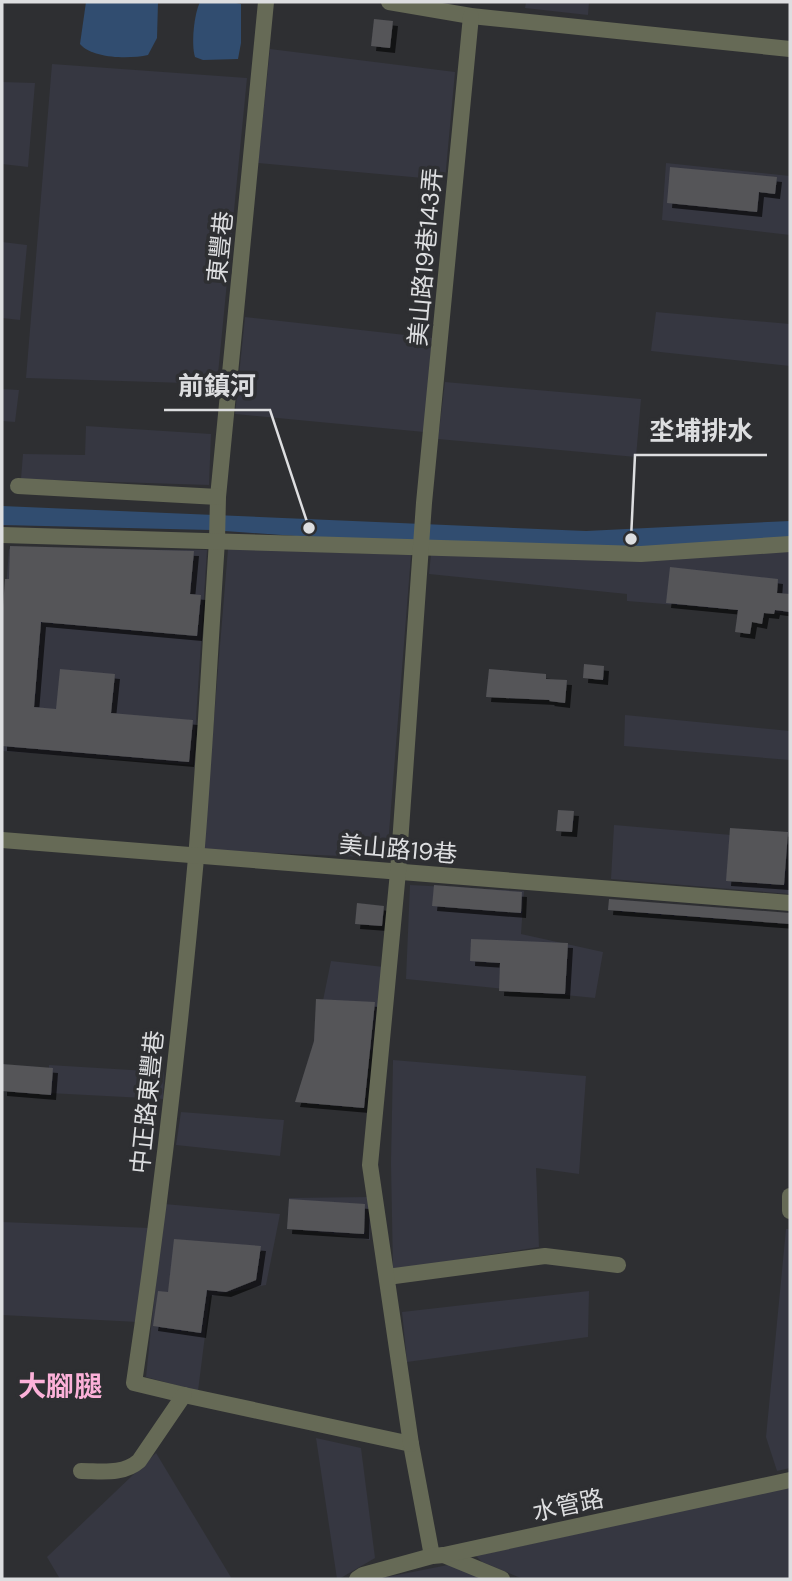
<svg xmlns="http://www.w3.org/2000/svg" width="792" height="1581" font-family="'DM Sans','Noto Sans TC',sans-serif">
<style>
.built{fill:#363741}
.water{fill:#314d70}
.building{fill:#545458;filter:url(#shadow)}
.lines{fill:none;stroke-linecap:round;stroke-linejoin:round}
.minor{stroke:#666a56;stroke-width:16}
.labels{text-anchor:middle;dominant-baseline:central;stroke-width:7;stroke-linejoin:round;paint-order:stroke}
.street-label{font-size:24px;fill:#dddee0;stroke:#2e2f32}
.quarter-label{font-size:28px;font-weight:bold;fill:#fcb1d9;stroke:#2e2f32}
.leader{fill:none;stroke:#dddee0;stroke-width:2.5}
.callout-dot{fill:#dddee0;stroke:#2e2f32;stroke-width:2.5}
.callout-label{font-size:26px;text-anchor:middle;font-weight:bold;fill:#dddee0;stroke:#2e2f32;stroke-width:7;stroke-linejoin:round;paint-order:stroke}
</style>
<defs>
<filter id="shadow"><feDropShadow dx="5" dy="5" stdDeviation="0" flood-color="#0009"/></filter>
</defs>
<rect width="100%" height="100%" fill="#2e2f32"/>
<g class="built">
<path d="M526,2h63l-1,13 -63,-7z"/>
<path d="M270,49l185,23 -10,108 -187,-17z"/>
<path d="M52,64l195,14 -30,306 -191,-6z"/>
<path d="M2,82l33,1 -7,84 -26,-3z"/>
<path d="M666,163l124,13v59l-128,-15z"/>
<path d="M2,242l25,3 -7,75 -18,-2z"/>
<path d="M656,312l134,12v42l-139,-15z"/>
<path d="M245,317l187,21 -8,94 -189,-18z"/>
<path d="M445,382l196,17 -5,58 -198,-18z"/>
<path d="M2,389l17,1 -4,32 -13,-1z"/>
<path d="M86,426l125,8 -2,51 -188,-6 2,-25 62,1z"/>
<path d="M9,549l198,1 -14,215 -191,-14v-109z"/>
<path d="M228,549l183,6 -24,303 -184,-8z"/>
<path d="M790,551v63l-163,-13v-7l-198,-20 2,-20z"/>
<path d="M625,715l165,16v29l-166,-14z"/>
<path d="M614,825l176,15v54l-179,-15z"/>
<path d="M410,885l114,6 -3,43 82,18 -8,46 -189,-19z"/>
<path d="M331,961l53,6 -7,85 -63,-7z"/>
<path d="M393,1060l193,16 -7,98 -43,-6 3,79 -146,23 -2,-107z"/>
<path d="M49,1065l115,7 -1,27 -114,-6z"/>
<path d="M181,1112l103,8 -4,36 -104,-11z"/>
<path d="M371,1197l-1,43 -82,-12 1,-30z"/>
<path d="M164,1204l116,10 -14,71 -56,11 -12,95 -52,-14z"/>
<path d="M2,1222l148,6 -12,94 -136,-7z"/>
<path d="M786,1229h4v239l-13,3 -11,-34z"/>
<path d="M589,1291l-1,46 -181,25 -5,-50z"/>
<path d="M316,1438l45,10 14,110 -36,21h-2z"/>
<path d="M156,1453l76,126h-172l-13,-22z"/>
<path d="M790,1487v92h-267l-41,-17 -6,-6z"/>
<path d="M458,1563l33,16h-114z"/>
</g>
<g class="water">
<path d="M86,2h72l-1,36 -9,17c-18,4 -55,4 -68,-11z"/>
<path d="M200,2h31l10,2v39l-3,16 -35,1 -8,-3c-4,-13 -1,-43 5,-55z"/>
<path d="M2,506l584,25 204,-10v22l-103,10 -225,-5 -251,-18 -209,-5z"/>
</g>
<g class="building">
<path d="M374,19l19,2 -3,27 -19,-2z"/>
<path d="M670,167l107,10 -2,17 -16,-2 -2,20 -90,-9z"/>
<path d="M10,546l184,5 -4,43 11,1 -4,41 -156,-14 -7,85 22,2 4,-40 55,5 -4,39 82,7 -4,42 -187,-16v-125l3,-42h4z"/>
<path d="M670,567l108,12 -1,14 13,1v18l-15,-2 -1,4 -10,-1 -2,11 -10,-2 -2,12 -15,-2 3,-22 -72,-7z"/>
<path d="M584,664l20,2 -1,14 -20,-2z"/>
<path d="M489,669l57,5v5l21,1 -2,23 -16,-2 1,-1 -64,-3z"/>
<path d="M558,810l16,1 -2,21 -16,-1z"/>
<path d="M730,828l58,4 -4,53 -58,-4z"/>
<path d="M434,885l88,7 -1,21 -89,-7z"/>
<path d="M609,899l181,14v11l-182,-14z"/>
<path d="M357,903l27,3 -2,20 -27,-2z"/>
<path d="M471,939l97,4 -3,51 -66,-3 1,-28 -30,-2z"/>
<path d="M316,999l59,3 -11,106 -69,-6 19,-61z"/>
<path d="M2,1064l51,4 -2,27 -49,-4z"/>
<path d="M289,1199l76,5 -1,30 -77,-5z"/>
<path d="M174,1239l87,7 -5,34 -30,12 -19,-2 -6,43 -48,-7 5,-35 10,1z"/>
</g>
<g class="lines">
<g class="minor">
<path d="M266,2l-48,495 -1,44c-7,106 -12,212 -21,317 -16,175 -36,351 -62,525l50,12 227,49 21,112"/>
<path d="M389,2l82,14 319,33"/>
<path d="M18,486l200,11"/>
<path d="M2,535l639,19 149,-10"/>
<path d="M2,840l788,63"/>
<path d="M790,1196v15"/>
<path d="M387,1277l158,-21 73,9"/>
<path d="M411,1444l-41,-279 28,-293 26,-369 47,-487"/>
<path d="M81,1471c20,0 42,4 58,-10l45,-66"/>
<path d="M444,1555l58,24"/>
<path d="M357,1579l6,-4 69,-19 12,-1 346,-75"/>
</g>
</g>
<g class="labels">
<g class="street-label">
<text transform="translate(220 247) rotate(-84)">東豐巷</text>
<text transform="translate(425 257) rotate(-85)">美山路19巷143弄</text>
<text transform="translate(398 849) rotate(5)">美山路19巷</text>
<text transform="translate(147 1102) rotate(-84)">中正路東豐巷</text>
<text transform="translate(568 1505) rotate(-12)">水管路</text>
</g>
<g class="quarter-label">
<text x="60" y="1386">大腳腿</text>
</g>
</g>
<path class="leader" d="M309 528L270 410H164M631 539L635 455H767"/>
<g class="callout-dot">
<circle cx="309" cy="528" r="7"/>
<circle cx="631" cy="539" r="7"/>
</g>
<g class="callout-label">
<text x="217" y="395">前鎮河</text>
<text x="701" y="440">坔埔排水</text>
</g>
<rect width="792" height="1581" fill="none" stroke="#dddee0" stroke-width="7"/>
</svg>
